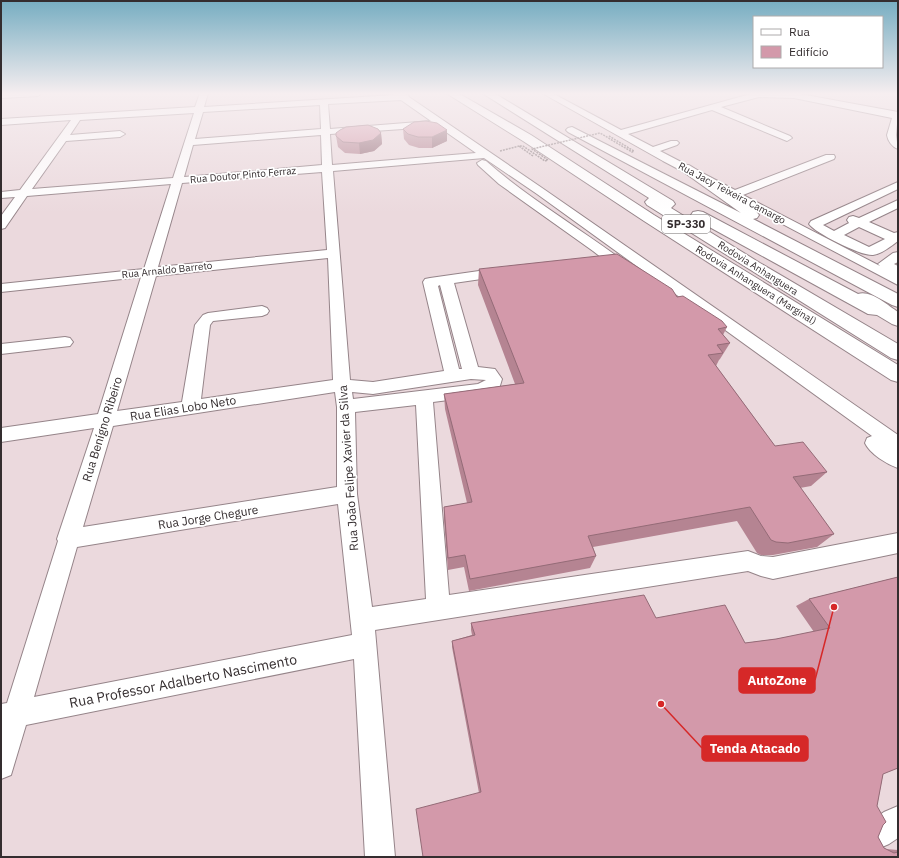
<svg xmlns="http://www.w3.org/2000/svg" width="899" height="858" font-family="'IBM Plex Sans',sans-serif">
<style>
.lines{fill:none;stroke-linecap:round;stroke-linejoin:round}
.minor-casing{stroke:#958489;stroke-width:2}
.highway-casing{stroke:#958489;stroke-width:2}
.path{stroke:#908386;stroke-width:1.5;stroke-dasharray:2 1;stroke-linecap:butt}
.minor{fill:#fff;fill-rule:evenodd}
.highway{fill:#fff;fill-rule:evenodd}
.path-bridge{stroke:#908386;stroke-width:1.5;stroke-dasharray:2 1;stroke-linecap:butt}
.wall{fill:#b58492}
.shaded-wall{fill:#946b77}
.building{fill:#d399aa;stroke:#946b77}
.labels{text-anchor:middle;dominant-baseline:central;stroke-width:3.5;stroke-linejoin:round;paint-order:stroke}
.far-street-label{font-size:10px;fill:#342d2f;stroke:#fff}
.shield{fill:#fff;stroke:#716c6d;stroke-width:1}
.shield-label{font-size:11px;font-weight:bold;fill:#342d2f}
.street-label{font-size:12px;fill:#342d2f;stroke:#fff}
.near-street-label{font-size:14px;fill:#342d2f;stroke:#fff}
.leader{fill:none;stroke:#d62828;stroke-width:1.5}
.callout-dot{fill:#d62828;stroke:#fff;stroke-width:1.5}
.callout{fill:#d62828;stroke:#d62828;stroke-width:1.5}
.callout-label{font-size:13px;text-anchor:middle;font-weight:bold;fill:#fff}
</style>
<rect width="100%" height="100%" fill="#ebd9dd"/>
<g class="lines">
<defs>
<g id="minor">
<path d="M1,93h41l-4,3 -37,2z"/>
<path d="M200,93h8l-4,14 190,-12 -1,-2h9l6,2 1,2 136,93 353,245v33c-11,-4 -28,-14 -33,-25l2,-5 5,-2 -335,-242 -53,-36 -151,13 17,209 23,2 71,-11 -21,-89 2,-3 5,-1 63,-9h14l2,3 -2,3 -5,1 -48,7 24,84 17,2 7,10 -3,10 -19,7 -47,6 16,193 299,-44 13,5 12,1 125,-24v20l-125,26 -12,-3 -13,-5 -373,59 20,227h-30l-11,-198 -328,66 -15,50 -10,4v-75l6,-1 51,-162 -1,-2 37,-111 -93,14v-14l97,-14 43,-137 -140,15v-8l143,-15 27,-85 -144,12 -22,32 -4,1v-13l14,-19 -14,1v-6l19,-2 51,-70 -70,5v-6l194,-12zM401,100l30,21 -101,8 -2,-25zM320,105l1,24 -126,10 8,-27zM194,113l-21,65 -141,11 34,-48 54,-4 5,-3 -5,-3 -50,4 10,-15zM436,125l40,28 -144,12 -2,-31 102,-7zM321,135l1,30 -138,12 9,-32zM322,172l5,78 -169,17 24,-84zM328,258l5,122 -132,19 9,-74 3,-4 49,-5 5,-2 2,-3 -2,-3 -5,-2 -54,7 -5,2 -8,10 -13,77 -65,9 39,-135zM440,285l22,84h-3l-21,-83zM471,379l15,1 -8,4 -125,15 -1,-7 21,2zM335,392l2,15v80l-254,40 30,-101zM416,405l10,194 -54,8 -15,-113 -2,-82zM338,504l14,131 -318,62 43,-150z"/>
<path d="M542,93h10l69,37 133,-37h41l103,19 -2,23 2,14c-6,-2 -10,-8 -11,-14l5,-17 -98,-20 -35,-1 -38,10 69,29 2,2 -5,3 -75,-31 -84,24 25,13 18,-6h6l2,2 -2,2 -17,6 75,39 91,-35h8l1,2 -1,2 -91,36 137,71 -2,-2 15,-11 5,-1v10l-4,2 4,2v19l-235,-124z"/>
<path d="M482,160l4,1c44,39 97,69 144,105l2,3 -2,3h-10l-27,-21 -94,-67 -21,-19 -1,-2z"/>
<path d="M898,182v7l-75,36 11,6 15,-8 -2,-3 2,-3 4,-1 6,2 39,-18v8l-29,14 25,11 4,-1v9c-7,5 -16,13 -25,14 -12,1 -58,-22 -64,-31l2,-3zM859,227l26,12 -16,8 -25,-12z"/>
<path d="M65,337l5,1 3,4 -3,4 -69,8v-10z"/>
<path d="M898,806v32l-9,6 -14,6 -10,-5 -5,-10 5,-10 19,-13z"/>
</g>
<g id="highway">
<path d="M446,93h12l73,42 123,80 244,150v17l-7,-2 -247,-159 -121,-80z"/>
<path d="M482,93h12l179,108 2,3 -4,4 89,55 138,81v16l-7,-2 -244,-153 -2,-3 4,-4z"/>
<path d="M572,127l169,86 -63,-45 1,-3h10c20,13 57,31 70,50l-2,3 -4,1 145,75v13l-6,-2 -324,-173 -2,-2 2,-2z"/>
<path d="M698,211l5,1 155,82c13,-4 29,11 40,18v14l-6,-2 -15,-9 -9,-1 -175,-96 -2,-3 2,-3z"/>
</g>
</defs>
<use href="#minor" class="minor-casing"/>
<use href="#highway" class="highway-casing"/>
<path class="path" d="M500,151l19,-5"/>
<use href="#minor" class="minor"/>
<use href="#highway" class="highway"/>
<path class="path-bridge" d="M533,156l-14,-10h4l22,15 3,-1 -16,-11 68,-16 32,19 2,-1 -25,-15"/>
</g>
<g class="wall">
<path d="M403,129l44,12 -15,7h-13l-10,-3 -5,-6z"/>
<path d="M381,133l1,11 -8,7 -14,3 -15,-1 -7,-6 -2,-11z"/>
<path d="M479,269l198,28 50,30 -4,8 7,8 -10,16 -1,1 -3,6 59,80 52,26 -16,14 -11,2 34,46 -17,13 -44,8h-12l-4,-2 -20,-32 -144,26 3,9 -6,12 -121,23 -5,-24 -16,3 -4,-50v-13l23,-4 -22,-94 -1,-15 71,-10 -37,-99z"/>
<path d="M898,577l-15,197 -6,32 6,19 -5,12 6,11 2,1 12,1v7l-419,-64 -27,-146v-6l20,-6 -1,-5v-7l185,-5 89,25 31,-4 38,-7 -18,-26 13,-7z"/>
</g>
<g class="shaded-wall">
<path d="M447,130v11l-15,7v-11z"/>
<path d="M381,133l1,11 -8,7 -14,3 -1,-11z"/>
</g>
<g class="building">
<path d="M426,121l11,2 10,7 -15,7h-14l-10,-3 -5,-5 11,-7z"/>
<path d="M368,125l10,4 3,4 -8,7 -14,3 -16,-1 -7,-6v-3l4,-3 6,-3z"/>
<path d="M617,254l55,35 5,8 6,-1 39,25 5,6 -9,2 12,14 -13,2 6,8 -15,2 67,91 28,-4 24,30 -34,5 41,57 -46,9 -12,-1 -5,-2 -21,-33 -162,29 8,20 -126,23 -5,-24 -17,3 -4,-51 28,-5 -28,-108 80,-11 -45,-114z"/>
<path d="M898,577v191l-15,6 -6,32 9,16 -3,3 -5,12 6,11 10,5 4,-1v5h-475l-7,-48 65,-17 -29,-151 23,-6 -4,-12 173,-28 12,23 69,-13 20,38 31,-4 54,-11 -21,-29z"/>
</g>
<linearGradient id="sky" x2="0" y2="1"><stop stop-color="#76adc1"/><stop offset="0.44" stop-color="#f6eef0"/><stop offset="1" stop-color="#f6eef0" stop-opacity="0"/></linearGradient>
<rect width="899" height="213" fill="url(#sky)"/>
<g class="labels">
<g class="far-street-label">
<text transform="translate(243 175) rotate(-5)">Rua Doutor Pinto Ferraz</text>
<text transform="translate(732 193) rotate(28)">Rua Jacy Teixeira Camargo</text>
<text transform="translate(758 268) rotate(32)">Rodovia Anhanguera</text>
<text transform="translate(167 270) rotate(-6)">Rua Arnaldo Barreto</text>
<text transform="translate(756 285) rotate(32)">Rodovia Anhanguera (Marginal)</text>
</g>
<rect class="shield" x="662" y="215" width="48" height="18" rx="3"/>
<g class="shield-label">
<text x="686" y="224">SP-330</text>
</g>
<g class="street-label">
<text transform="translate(183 408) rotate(-9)">Rua Elias Lobo Neto</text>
<text transform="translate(102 429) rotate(-73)">Rua Benígno Ribeiro</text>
<text transform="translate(348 468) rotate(-94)">Rua João Felipe Xavier da Silva</text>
<text transform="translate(208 517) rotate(-9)">Rua Jorge Chegure</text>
</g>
<g class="near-street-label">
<text transform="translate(183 681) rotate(-11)">Rua Professor Adalberto Nascimento</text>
</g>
</g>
<path class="leader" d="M834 607L815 680M661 704L702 748"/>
<g class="callout-dot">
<circle cx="834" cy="607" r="4"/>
<circle cx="661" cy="704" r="4"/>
</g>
<g class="callout">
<rect x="739" y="668" width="76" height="25" rx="4"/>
<rect x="702" y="736" width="106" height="25" rx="4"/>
</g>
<g class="callout-label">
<text x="777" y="685">AutoZone</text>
<text x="755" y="753">Tenda Atacado</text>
</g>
<rect width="899" height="858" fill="none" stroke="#342d2f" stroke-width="4"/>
<rect x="753" y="16" width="130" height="52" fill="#ffffff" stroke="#aeabac"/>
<rect x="761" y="29" width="20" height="6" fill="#ffffff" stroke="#aeabac"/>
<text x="789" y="36" font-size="12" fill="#342d2f">Rua</text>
<rect x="761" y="46" width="20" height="12" fill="#d399aa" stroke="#aeabac"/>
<text x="789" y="56" font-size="12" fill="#342d2f">Edifício</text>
</svg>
